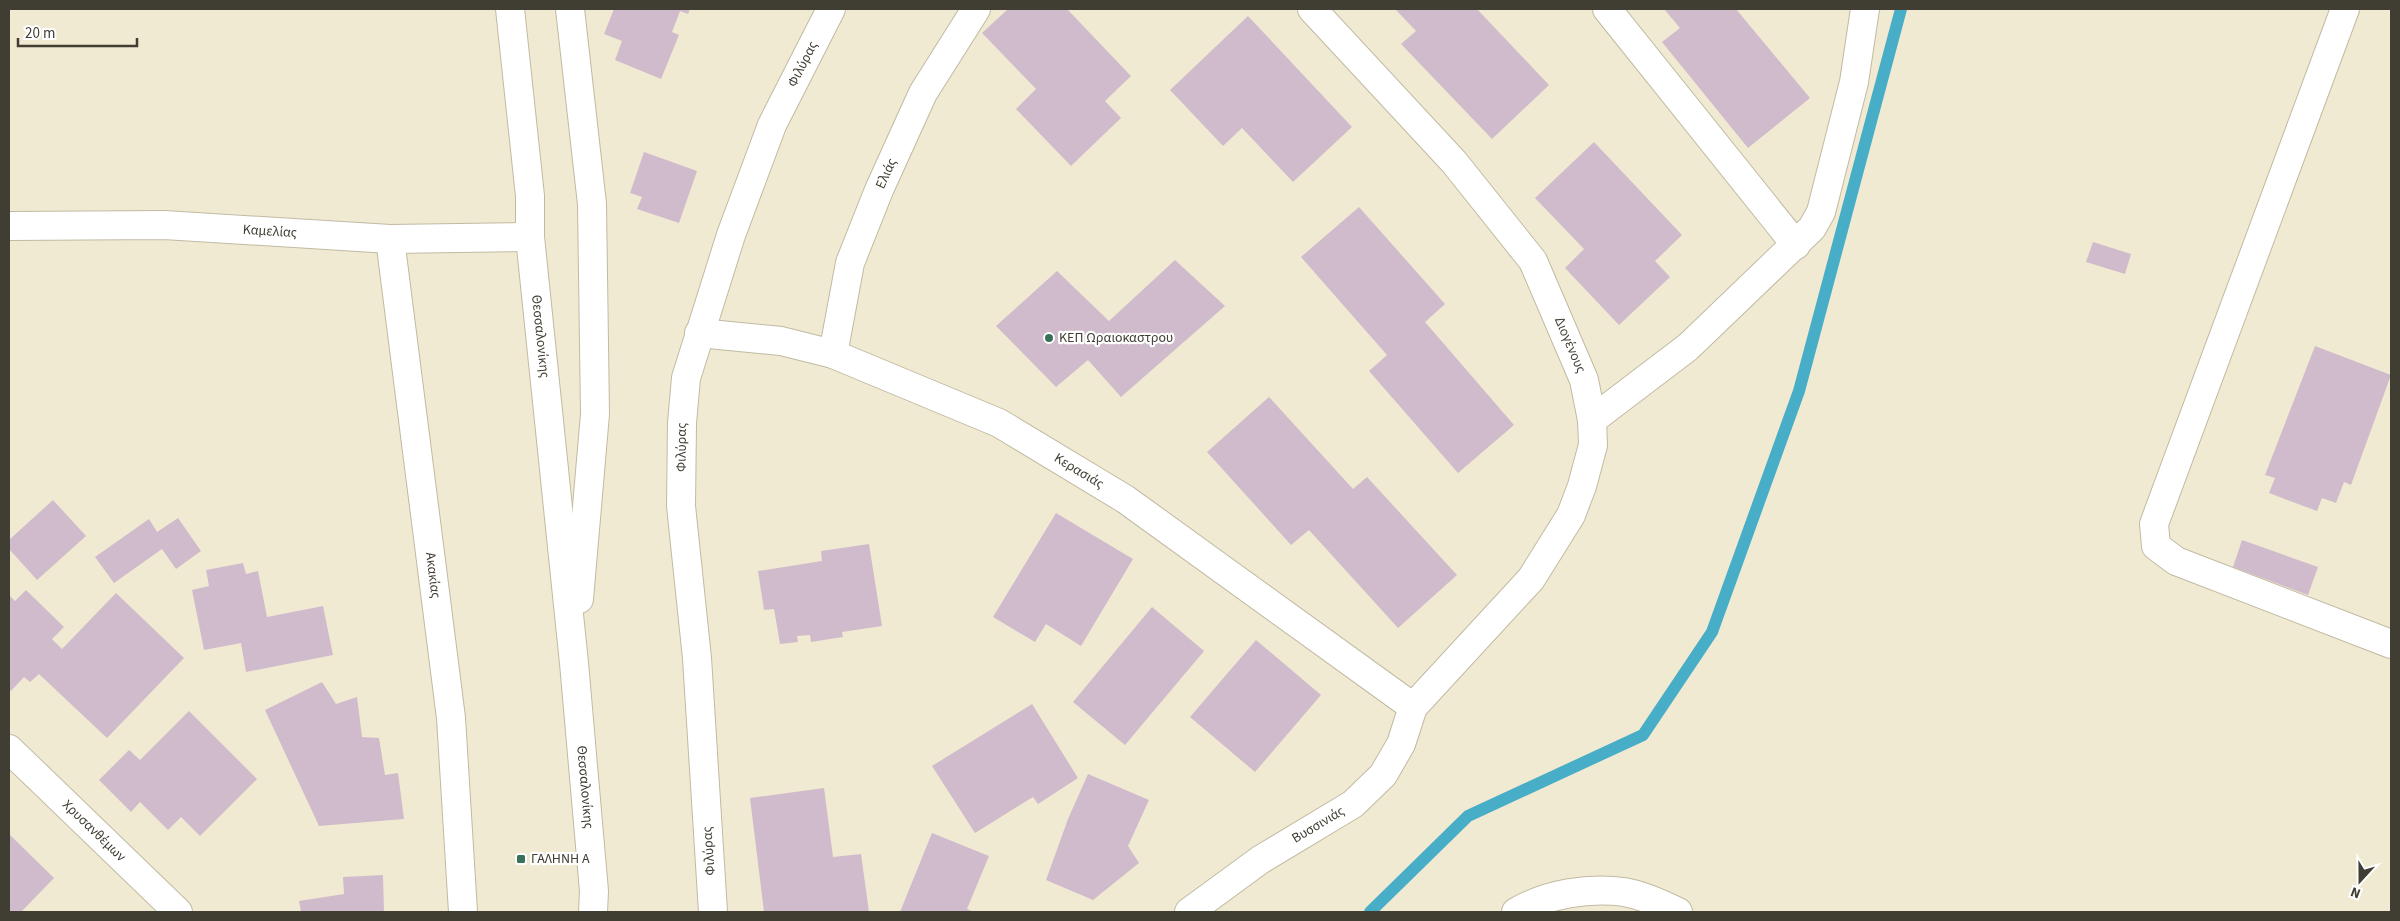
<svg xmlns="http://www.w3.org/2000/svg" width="2400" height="921" font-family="'Source Sans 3',sans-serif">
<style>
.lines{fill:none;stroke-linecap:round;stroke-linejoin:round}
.stream{stroke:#48adc7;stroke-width:12}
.building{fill:#d0bbcc}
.minor-casing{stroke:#c1baa3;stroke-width:30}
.major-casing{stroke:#c1baa3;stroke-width:30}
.minor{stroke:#fff;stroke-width:28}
.major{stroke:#fff;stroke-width:28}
.poi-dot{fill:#387058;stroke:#fff;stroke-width:2}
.labels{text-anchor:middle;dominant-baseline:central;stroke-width:4.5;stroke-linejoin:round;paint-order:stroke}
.street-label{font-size:14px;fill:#403d33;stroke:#fff}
.poi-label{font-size:14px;fill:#403d33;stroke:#fff;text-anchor:start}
</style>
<rect width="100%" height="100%" fill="#f1ead2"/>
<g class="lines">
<path class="stream" d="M1370,912l98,-96 175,-81 69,-103 87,-241 102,-382"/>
</g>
<g class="building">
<path d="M614,9h76l-2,5 -8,-3 -8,21 7,3 -18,44 -46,-19 7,-19 -18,-7z"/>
<path d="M1008,9h59l64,67 -26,25 16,17 -50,48 -55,-57 20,-20 -54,-56z"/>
<path d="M1395,9h82l72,76 -57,54 -91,-95 15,-13z"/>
<path d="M1664,9h72l74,89 -62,50 -86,-106 18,-14z"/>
<path d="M1248,16l104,111 -59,55 -51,-54 -19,18 -53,-56z"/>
<path d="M1594,142l88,93 -27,26 15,16 -51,48 -54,-57 19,-19 -49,-51z"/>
<path d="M644,152l53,19 -18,52 -42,-14 5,-12 -12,-4z"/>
<path d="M1359,207l86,97 -20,18 89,103 -56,48 -89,-102 18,-16 -86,-98z"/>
<path d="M2093,242l38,12 -6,20 -39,-12z"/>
<path d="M1175,260l50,46 -104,91 -33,-37 -32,27 -60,-61 61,-55 52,50z"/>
<path d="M2315,346l76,29 -40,110 -7,-3 -8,21 -14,-5 -5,13 -48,-18 6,-15 -10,-3z"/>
<path d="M1269,397l84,92 14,-12 90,98 -59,53 -89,-98 -18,15 -84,-93z"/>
<path d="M53,500l33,36 -49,44 -28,-31v-9z"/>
<path d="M1056,513l77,46 -52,87 -35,-22 -11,18 -42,-25z"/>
<path d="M178,518l23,33 -25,18 -14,-20 -48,34 -19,-26 54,-38 8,13z"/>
<path d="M2242,540l76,27 -10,28 -75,-28z"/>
<path d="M869,544l13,82 -40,6 1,5 -32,5 -1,-7 -13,1 1,6 -18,2 -6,-35 -10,1 -6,-39 64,-10 -1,-10z"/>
<path d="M243,563l3,11 12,-3 9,46 56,-11 10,49 -87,17 -5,-29 -37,7 -12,-60 17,-4 -3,-16z"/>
<path d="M26,590l38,37 -12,12 10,10 54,-56 68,65 -77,80 -68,-64 -9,8 -6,-5 -13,14 -2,-2v-94l6,6z"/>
<path d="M1152,607l52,44 -79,94 -52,-43z"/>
<path d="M1256,640l65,55 -66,77 -65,-55z"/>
<path d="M322,682l14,22 21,-7 5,40 17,1 6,37 13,-2 6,46 -85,7 -54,-116z"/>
<path d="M1032,704l46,74 -40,26 -5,-7 -58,36 -43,-67z"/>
<path d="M189,711l68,68 -57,57 -19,-19 -13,13 -28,-28 -9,10 -32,-32 30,-30 11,10z"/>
<path d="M1088,774l61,26 -21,46 11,17 -46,37 -47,-20 22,-61z"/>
<path d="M824,788l9,69 28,-3 8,58h-105l-14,-114z"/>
<path d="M932,833l57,23 -22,53 7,3h-74z"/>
<path d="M9,834l45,44 -33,34h-12z"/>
<path d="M383,875l1,37h-83l-2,-11 45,-7 -1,-17z"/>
</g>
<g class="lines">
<defs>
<g id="minor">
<path d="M1607,9l189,236"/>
<path d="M2345,9l-191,515 2,22 20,15 215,83"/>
<path id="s1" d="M9,226l155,-1 226,14 140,-2"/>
<path id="s2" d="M390,239l61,479 12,194"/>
<path id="s3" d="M699,333l82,8 52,13 166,69 126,76 288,208"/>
<path id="s4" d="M833,354l17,-91 29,-73 44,-97 53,-84"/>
<path d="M1592,420l96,-73 124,-119 9,-16 33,-130 11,-73"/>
<path id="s5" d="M9,749l169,163"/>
<path id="s6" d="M713,912l-16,-254 -16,-152 1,-83 4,-45 45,-143 41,-110 59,-116"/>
<path id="s7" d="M1189,912l71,-52 93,-56 30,-29 18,-31 12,-37 118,-128 40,-64 11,-29 11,-41 -1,-25 -8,-40 -51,-119 -79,-99 -142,-153"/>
<path d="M1516,912c31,-18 73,-25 108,-20 18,3 38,12 54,20"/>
</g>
<g id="major">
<path id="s8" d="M510,9l20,187v41l44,426 20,228 -1,21"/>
<path d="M570,9l22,195 3,210 -16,185"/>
</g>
</defs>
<use href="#minor" class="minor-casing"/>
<use href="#major" class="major-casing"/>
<use href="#minor" class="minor"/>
<use href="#major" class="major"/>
</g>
<g class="poi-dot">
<circle cx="1049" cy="338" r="5"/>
<rect x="516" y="854" width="10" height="10" rx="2.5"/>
</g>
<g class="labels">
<g class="street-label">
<text stroke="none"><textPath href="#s6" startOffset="871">Φιλύρας</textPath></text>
<text stroke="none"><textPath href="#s4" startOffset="189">Ελιάς</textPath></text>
<text stroke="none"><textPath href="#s1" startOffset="261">Καμελίας</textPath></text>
<text stroke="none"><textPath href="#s8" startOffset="329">Θεσσαλονίκης</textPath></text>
<text transform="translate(1570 345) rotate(67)">Διογένους</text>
<text stroke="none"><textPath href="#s6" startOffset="466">Φιλύρας</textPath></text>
<text stroke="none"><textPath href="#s3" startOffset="409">Κερασιάς</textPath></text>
<text stroke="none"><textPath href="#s2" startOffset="339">Ακακίας</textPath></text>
<text stroke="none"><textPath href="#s8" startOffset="782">Θεσσαλονίκης</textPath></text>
<text stroke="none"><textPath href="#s7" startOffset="156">Βυσσινιάς</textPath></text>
<text stroke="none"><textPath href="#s5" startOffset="118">Χρυσανθέμων</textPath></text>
<text transform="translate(709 851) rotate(-94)">Φιλύρας</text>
</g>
<g class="poi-label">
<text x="1059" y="338">ΚΕΠ Ωραιοκαστρου</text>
<text x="531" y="859">ΓΑΛΗΝΗ Α</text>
</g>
</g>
<rect width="2400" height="921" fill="none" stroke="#403d33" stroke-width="20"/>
<g transform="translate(2360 881) rotate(201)" stroke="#ffffff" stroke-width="4" paint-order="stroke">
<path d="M0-4L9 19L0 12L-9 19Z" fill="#403d33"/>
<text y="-8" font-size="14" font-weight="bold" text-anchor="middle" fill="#403d33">N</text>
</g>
<path d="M18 38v8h119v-8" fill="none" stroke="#403d33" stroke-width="2.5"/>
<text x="25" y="38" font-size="15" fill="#403d33" stroke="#ffffff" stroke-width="4" paint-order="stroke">20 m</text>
</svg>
